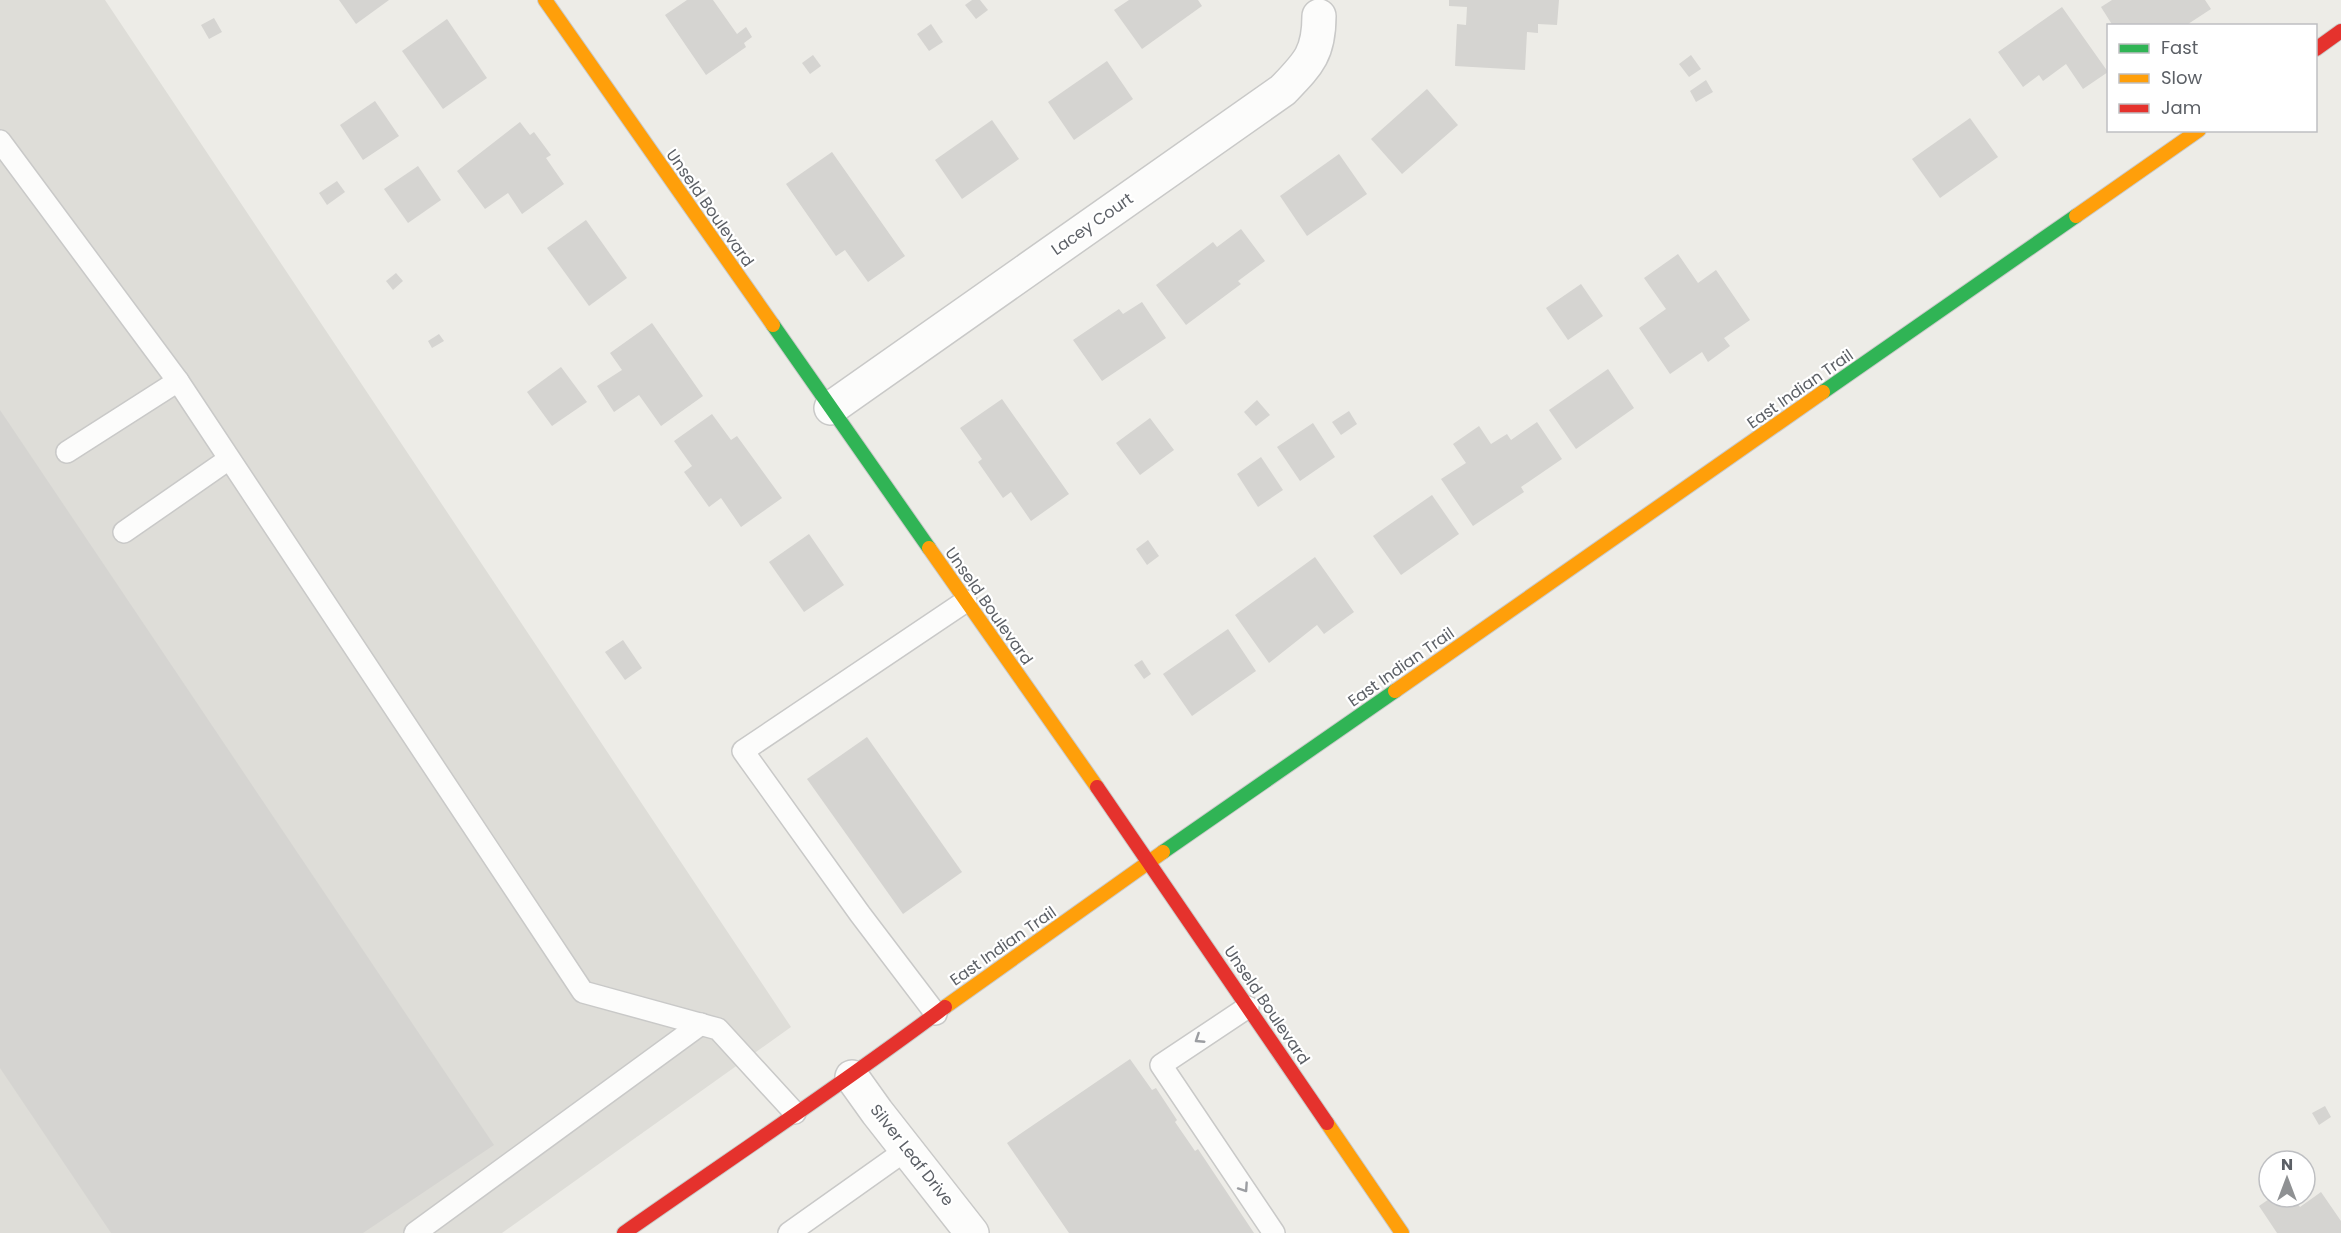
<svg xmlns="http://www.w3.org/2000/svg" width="2341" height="1233" font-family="Poppins,sans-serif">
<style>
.industrial{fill:#deddd8}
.building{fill:#d5d4d1}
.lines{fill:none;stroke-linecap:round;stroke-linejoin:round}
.lane-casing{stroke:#c9c9c8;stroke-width:24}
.street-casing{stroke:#c9c9c8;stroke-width:36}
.fast-casing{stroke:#c9cac9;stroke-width:16}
.slow-casing{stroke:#c9cac9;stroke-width:16}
.jam-casing{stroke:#c9cac9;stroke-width:16}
.lane{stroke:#fcfcfb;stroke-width:21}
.street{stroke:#fcfcfb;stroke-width:33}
.fast{stroke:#30b455;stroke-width:14}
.slow{stroke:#ff9f0a;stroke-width:14}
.jam{stroke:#e5322d;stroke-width:14}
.oneway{stroke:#9c9ea2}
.labels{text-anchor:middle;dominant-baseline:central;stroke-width:4.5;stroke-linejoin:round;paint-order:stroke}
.street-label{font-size:16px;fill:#5c6066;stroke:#fff}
</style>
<rect width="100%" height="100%" fill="#edece7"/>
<path class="industrial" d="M0,0h105l686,1027 -289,206h-502z"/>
<g class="building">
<path d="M339,0h50l-33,24z"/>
<path d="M687,0h26l24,34 9,-7 6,10 -8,6 2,4 -40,28 -41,-60z"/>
<path d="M972,0h8l8,10 -12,9 -11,-14z"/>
<path d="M1129,0h69l4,6 -60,43 -28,-39z"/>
<path d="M1449,0h110l-2,25 -19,-1v9l-11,-1 -2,38 -70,-4 2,-42 9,1 1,-18 -18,-1z"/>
<path d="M2112,0h93l6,9 -26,17h-72l-12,-19z"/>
<path d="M2062,7l46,65 -25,17 -17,-25 -23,17 -4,-6 -16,12 -25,-35z"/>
<path d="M214,18l8,14 -13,7 -8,-14z"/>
<path d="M447,19l40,59 -44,31 -41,-58z"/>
<path d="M931,24l12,18 -14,9 -12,-17z"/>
<path d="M813,55l8,11 -11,8 -8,-11z"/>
<path d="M1691,55l10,14 -12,8 -10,-13z"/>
<path d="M1107,61l26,38 -59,41 -26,-38z"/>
<path d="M1706,80l7,12 -17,10 -6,-11z"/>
<path d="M1427,89l31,36 -56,49 -31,-35z"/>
<path d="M375,101l24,35 -36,24 -23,-35z"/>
<path d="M1970,118l28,39 -58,41 -28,-39z"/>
<path d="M992,120l27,39 -57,40 -27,-39z"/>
<path d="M520,122l10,13 4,-3 17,23 -5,3 18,26 -42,30 -14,-21 -23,16 -28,-38z"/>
<path d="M832,152l73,104 -37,26 -23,-32 -9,6 -50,-72z"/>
<path d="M1339,154l28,40 -60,42 -27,-40z"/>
<path d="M418,166l23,34 -33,23 -24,-34z"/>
<path d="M337,181l8,11 -18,13 -8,-12z"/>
<path d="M586,220l41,58 -38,28 -42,-58z"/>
<path d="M1241,229l24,32 -27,20 3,3 -55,41 -30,-40 57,-43 4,5z"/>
<path d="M1678,254l20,29 18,-13 34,50 -26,18 6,8 -22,16 -6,-10 -32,22 -31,-46 27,-19 -22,-31z"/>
<path d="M396,273l7,8 -10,9 -7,-9z"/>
<path d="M1581,284l22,32 -35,24 -22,-32z"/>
<path d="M1142,302l24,36 -64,43 -29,-41 46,-31 4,5z"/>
<path d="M652,323l51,73 -42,30 -22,-31 -25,17 -17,-26 25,-16 -12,-17z"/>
<path d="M439,334l5,7 -12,7 -4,-7z"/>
<path d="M561,367l26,35 -35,24 -25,-34z"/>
<path d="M1608,369l26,39 -58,41 -27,-39z"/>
<path d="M1002,399l67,95 -38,27 -20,-29 -8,6 -25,-36 4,-3 -22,-31z"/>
<path d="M1257,400l13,15 -14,11 -12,-14z"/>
<path d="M0,410l494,735 -131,88h-252l-111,-165z"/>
<path d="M1349,411l8,13 -16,11 -9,-13z"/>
<path d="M712,414l19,26 6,-4 45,62 -41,29 -20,-29 -12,9 -25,-35 8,-6 -18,-25z"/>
<path d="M1150,418l24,32 -34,25 -24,-32z"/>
<path d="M1537,422l25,37 -41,28 3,5 -51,34 -32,-47 25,-16 -13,-19 26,-18 12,18 16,-10 4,6z"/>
<path d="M1313,423l22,34 -35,24 -23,-34z"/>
<path d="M1261,457l22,33 -25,17 -21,-33z"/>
<path d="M1432,495l27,39 -58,41 -28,-39z"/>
<path d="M809,534l35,51 -40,27 -35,-50z"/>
<path d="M1148,540l11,16 -12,9 -11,-16z"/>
<path d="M1315,557l39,55 -30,22 -7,-9 -48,38 -34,-48z"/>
<path d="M1228,629l28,42 -64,45 -29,-42z"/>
<path d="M623,640l19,28 -17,12 -20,-28z"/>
<path d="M1142,660l9,14 -7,5 -10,-14z"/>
<path d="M867,737l95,135 -59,42 -96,-135z"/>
<path d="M1130,1059l22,31 4,-2 21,32 -2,2 20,29 3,-2 56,84h-185l-62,-90z"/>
<path d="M2325,1106l6,11 -12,8 -7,-12z"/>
<path d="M2321,1192l20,29v12h-64l-18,-27 13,-9h21l7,10z"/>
</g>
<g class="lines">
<defs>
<g id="lane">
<path d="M0,141l178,240 405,611 135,37 77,84"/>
<path d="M67,452l111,-71"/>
<path d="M124,532l105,-73"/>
<path d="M1248,1007l-87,58 113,168"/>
<path d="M936,1014l-76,-100 -117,-163 223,-150"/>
<path d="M415,1233l286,-209"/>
<path d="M789,1233l117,-83"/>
</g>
<g id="street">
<path d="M831,408l452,-318c25,-26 36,-36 36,-74"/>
<path d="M852,1077l25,35 95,121"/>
</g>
<g id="fast">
<path d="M773,325l156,223"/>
<path d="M1823,392l253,-176"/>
<path d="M1163,852l232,-161"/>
</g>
<g id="slow">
<path d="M545,0l228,325"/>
<path d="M2076,216l123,-86"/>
<path d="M929,548l168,239"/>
<path d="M1395,691l428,-299"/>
<path d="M945,1007l218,-155"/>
<path d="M1327,1123l75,110"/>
</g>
<g id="jam">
<path d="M2316,49l25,-18"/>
<path d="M1097,787l230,336"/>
<path d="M624,1233c107,-75 216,-147 321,-226"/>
</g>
</defs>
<use href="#lane" class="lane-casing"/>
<use href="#street" class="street-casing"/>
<use href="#fast" class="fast-casing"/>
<use href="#slow" class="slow-casing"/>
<use href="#jam" class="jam-casing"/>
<use href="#lane" class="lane"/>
<use href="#street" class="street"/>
<use href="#fast" class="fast"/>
<use href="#slow" class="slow"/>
<use href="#jam" class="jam"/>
</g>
<defs><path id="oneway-chevron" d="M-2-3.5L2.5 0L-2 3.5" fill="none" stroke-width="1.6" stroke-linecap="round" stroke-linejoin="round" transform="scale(1.5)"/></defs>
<g class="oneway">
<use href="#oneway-chevron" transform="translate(1199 1039) rotate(147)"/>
<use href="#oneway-chevron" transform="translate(1244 1188) rotate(56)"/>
</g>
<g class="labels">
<g class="street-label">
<text transform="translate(710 208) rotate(55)">Unseld Boulevard</text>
<text transform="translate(1092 224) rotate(-35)">Lacey Court</text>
<text transform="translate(1800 389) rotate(-35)">East Indian Trail</text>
<text transform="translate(989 606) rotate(55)">Unseld Boulevard</text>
<text transform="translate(1401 667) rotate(-35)">East Indian Trail</text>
<text transform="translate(1003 946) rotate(-35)">East Indian Trail</text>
<text transform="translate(1267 1005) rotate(56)">Unseld Boulevard</text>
<text transform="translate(912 1155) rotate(52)">Silver Leaf Drive</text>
</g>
</g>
<rect x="2107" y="24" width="210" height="108" fill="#ffffff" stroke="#bebfc2" stroke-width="1.5"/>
<rect x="2119" y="44" width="30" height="9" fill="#30b455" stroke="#bebfc2" stroke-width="1.5"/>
<text x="2161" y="54" font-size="18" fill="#5c6066">Fast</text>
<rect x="2119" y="74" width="30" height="9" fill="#ff9f0a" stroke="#bebfc2" stroke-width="1.5"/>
<text x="2161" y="84" font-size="18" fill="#5c6066">Slow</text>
<rect x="2119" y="104" width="30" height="9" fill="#e5322d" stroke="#bebfc2" stroke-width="1.5"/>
<text x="2161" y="114" font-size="18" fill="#5c6066">Jam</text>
<g transform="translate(2287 1179)"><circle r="28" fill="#ffffff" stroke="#bebfc2" stroke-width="1.5"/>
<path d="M0-4.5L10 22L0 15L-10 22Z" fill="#8f9193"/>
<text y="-9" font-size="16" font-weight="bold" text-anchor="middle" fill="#5c6066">N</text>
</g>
</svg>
